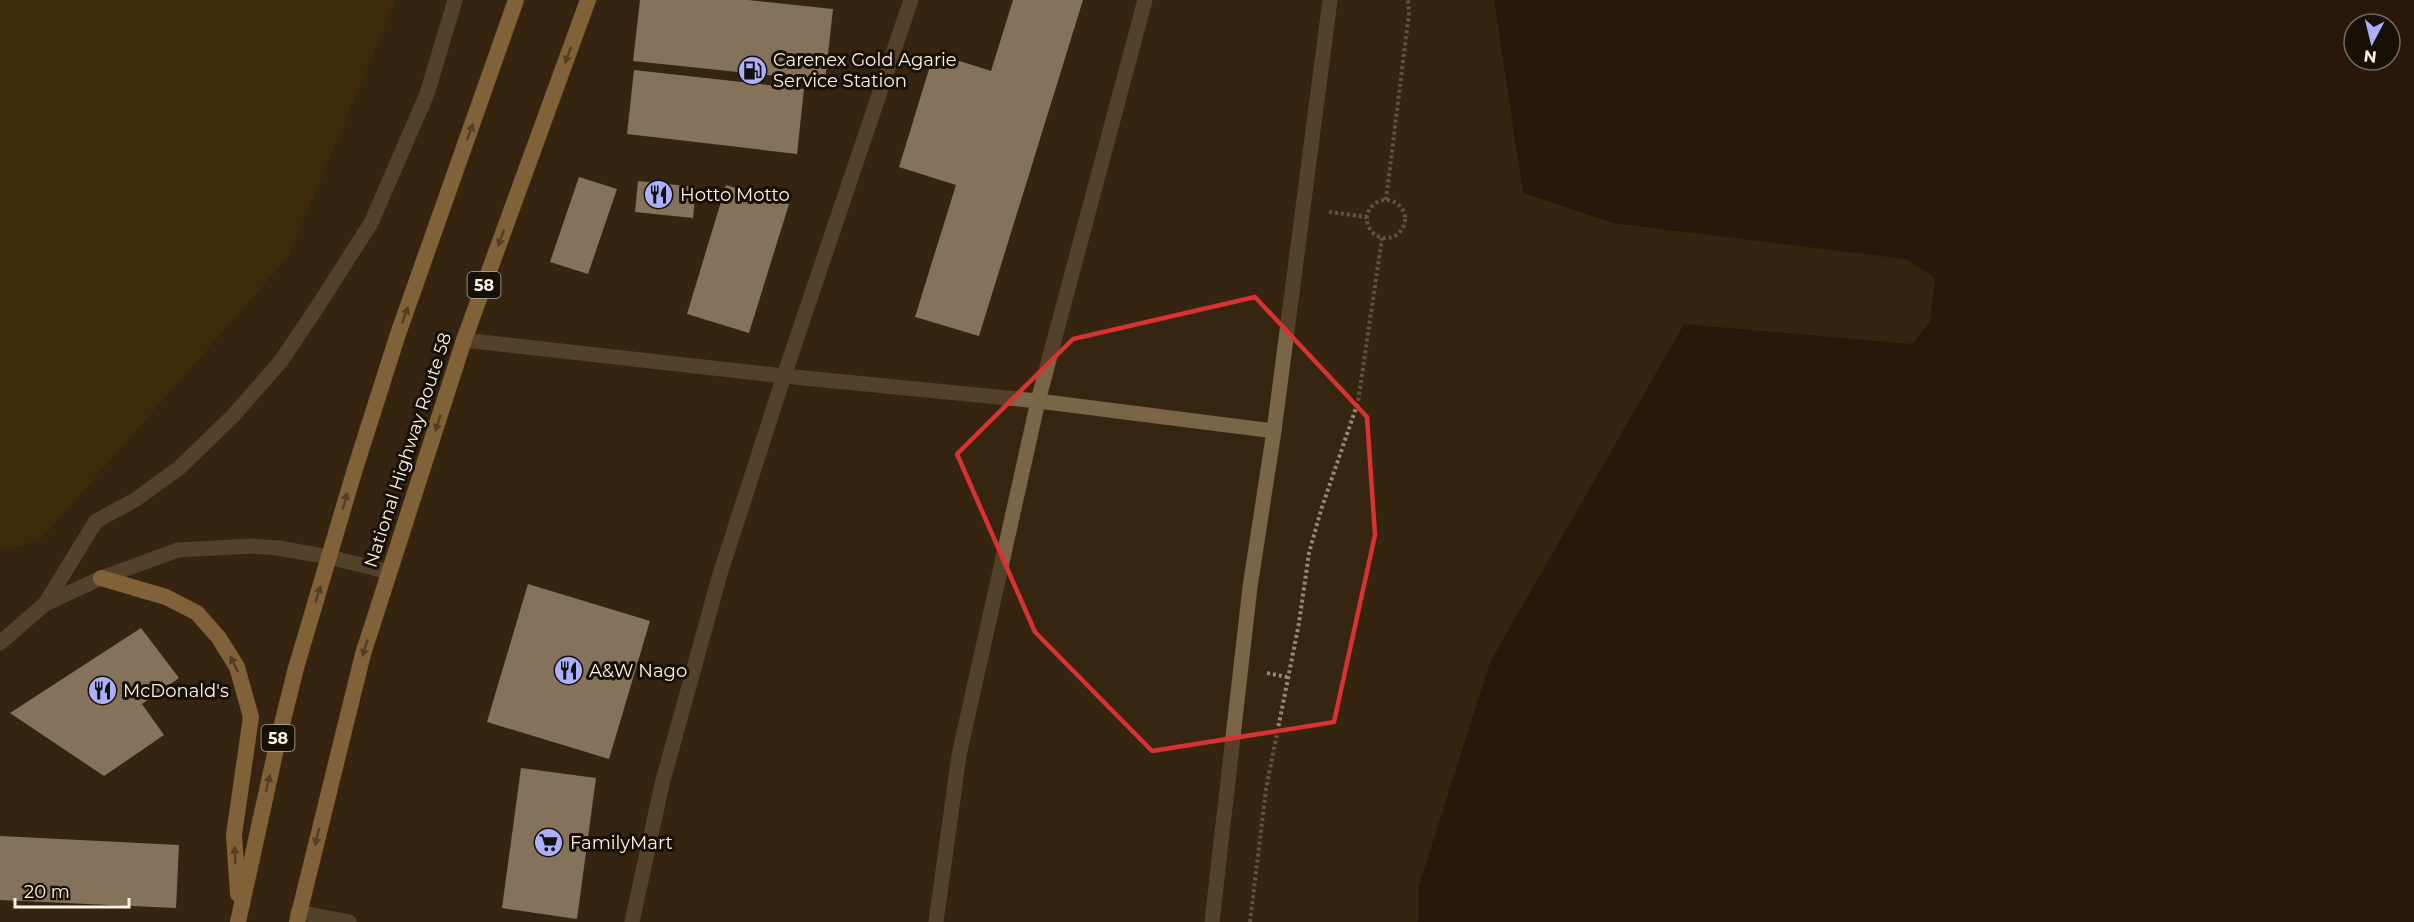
<svg xmlns="http://www.w3.org/2000/svg" width="2414" height="922" font-family="Montserrat,sans-serif">
<style>
.green{fill:#4b3004}
.water{fill:#1b0b00;fill-rule:evenodd}
.building{fill:#e4d0b7}
.lines{fill:none;stroke-linecap:round;stroke-linejoin:round}
.path{stroke:#978979;stroke-width:4;stroke-dasharray:3 3;stroke-linecap:butt}
.minor{stroke:#7b6549;stroke-width:15}
.tertiary{stroke:#7b6549;stroke-width:15}
.trunk{stroke:#deab69;stroke-width:16}
.oneway{fill:#7a5e38}
.marked{fill:none;stroke:#d83232;stroke-width:4.5;stroke-linejoin:round}
.labels{text-anchor:middle;dominant-baseline:central;stroke-width:6;stroke-linejoin:round;paint-order:stroke}
.shield{fill:#171007;stroke:#b8aea3;stroke-width:1.5}
.shield-label{font-size:16px;font-weight:bold;fill:#fdf2e6}
.poi-label{font-size:18px;fill:#fdf2e6;stroke:#171007;text-anchor:start}
.street-label{font-size:18px;fill:#fdf2e6;stroke:#171007}
</style>
<rect width="100%" height="100%" fill="#352511"/>
<path class="green" d="M0,0h396l-108,257 -248,283 -40,12z"/>
<path class="water" d="M1494,0h920v922h-996l1,-37 71,-223 194,-338 228,20 18,-22 5,-44 -30,-19 -293,-36 -89,-30zM2354,24h36v36h-36z"/>
<g class="building">
<path d="M640,0h108l85,9 -8,72 -192,-20z"/>
<path d="M1013,0h70l-104,336 -64,-19 41,-132 -57,-18 35,-114 57,18z"/>
<path d="M634,70l170,19 -7,65 -170,-20z"/>
<path d="M579,177l38,12 -29,85 -38,-12z"/>
<path d="M638,181l58,6 -3,31 -58,-6z"/>
<path d="M726,185l63,19 -40,129 -62,-19z"/>
<path d="M528,584l122,37 -41,138 -122,-37z"/>
<path d="M141,628l38,50 -37,26 22,31 -60,41 -94,-63z"/>
<path d="M521,768l75,10 -19,141 -75,-11z"/>
<path d="M0,836l179,9 -3,63 -176,-8z"/>
</g>
<g class="lines">
<g class="path">
<path d="M1386,200l23,-187 -1,-13"/>
<circle cx="1386" cy="219" r="19"/>
<path d="M1329,212l38,5"/>
<path d="M1267,673l20,4"/>
<path d="M1250,922l16,-133 33,-166 10,-70 12,-43 37,-108 24,-164"/>
</g>
<g class="minor">
<path d="M464,340l320,36 254,25 236,30"/>
<path d="M45,604l51,-83 39,-21 44,-32 53,-51 49,-56 35,-52 55,-86 56,-129 28,-94"/>
<path d="M298,912l51,10"/>
<path d="M936,922l23,-167 79,-354 107,-401"/>
</g>
<g class="tertiary">
<path d="M0,643l45,-39 56,-26 77,-28 74,-4 26,2 51,9 60,15"/>
<path d="M632,922l30,-138 58,-210 64,-198 127,-376"/>
<path d="M1212,922l38,-335 24,-156 56,-431"/>
</g>
<g class="trunk">
<path d="M101,578l65,19 31,16 22,25 18,29 14,50 -17,118 4,59"/>
<path d="M238,922l40,-182 18,-72 59,-199 43,-135 118,-334"/>
<path d="M297,922l66,-268 101,-314 124,-340"/>
</g>
</g>
<defs><path id="oneway-solid" d="M-6-.8H1V-3.2L6.5 0L1 3.2V.8H-6Z" transform="scale(1.5)"/></defs>
<g class="oneway">
<use href="#oneway-solid" transform="translate(568 55) rotate(110)"/>
<use href="#oneway-solid" transform="translate(470 132) rotate(-70)"/>
<use href="#oneway-solid" transform="translate(501 238) rotate(110)"/>
<use href="#oneway-solid" transform="translate(405 315) rotate(-70)"/>
<use href="#oneway-solid" transform="translate(438 423) rotate(108)"/>
<use href="#oneway-solid" transform="translate(345 501) rotate(-74)"/>
<use href="#oneway-solid" transform="translate(318 594) rotate(-73)"/>
<use href="#oneway-solid" transform="translate(365 648) rotate(107)"/>
<use href="#oneway-solid" transform="translate(234 664) rotate(-117)"/>
<use href="#oneway-solid" transform="translate(268 783) rotate(-77)"/>
<use href="#oneway-solid" transform="translate(317 837) rotate(104)"/>
<use href="#oneway-solid" transform="translate(235 855) rotate(-93)"/>
</g>
<path d="M0 0H2414V922H0ZM1255,297l112,120 8,118 -41,187 -182,29 -117,-119 -78,-178 116,-115z" fill="#352511" fill-opacity=".55" fill-rule="evenodd"/>
<path class="marked" d="M1255,297l112,120 8,118 -41,187 -182,29 -117,-119 -78,-178 116,-115z"/>
<defs>
<symbol id="fuel-disc" viewBox="-11 -11 22 22"><circle r="9.5" fill="#adaffb" stroke="#171007"/><path d="M-5.5-6h7V0h2V4h1.3V-2.5L3-4.5l.8-.8L6-3V5H2.5V1h-1V6h-7ZM-4.2-4.7v3.2H.2V-4.7Z" fill="#111"/></symbol>
<symbol id="restaurant-disc" viewBox="-11 -11 22 22"><circle r="9.5" fill="#adaffb" stroke="#171007"/><path d="M-5-6h1v4h1v-4h1v4h1v-4h1v5L-1.5 .5V6h-2V.5L-5-1ZM5-6V6H3V1.5H1.5Q1.5-4 5-6Z" fill="#111"/></symbol>
<symbol id="supermarket-disc" viewBox="-11 -11 22 22"><circle r="9.5" fill="#adaffb" stroke="#171007"/><path d="M-6-5.5h2.5l.6 2H6L4.5 2H-2.5L-4.4-4H-6ZM-1.5 3.2a1.3 1.3 0 1 0 .1 0ZM3 3.2a1.3 1.3 0 1 0 .1 0Z" fill="#111"/></symbol>
</defs>
<g fill-rule="evenodd">
<use href="#fuel-disc" x="736" y="54" width="33" height="33"/>
<use href="#restaurant-disc" x="642" y="178" width="33" height="33"/>
<use href="#restaurant-disc" x="552" y="654" width="33" height="33"/>
<use href="#restaurant-disc" x="86" y="674" width="33" height="33"/>
<use href="#supermarket-disc" x="532" y="826" width="33" height="33"/>
</g>
<g class="labels">
<g class="shield">
<rect x="467.5" y="272" width="33" height="26" rx="4.5"/>
<rect x="261.5" y="725" width="33" height="26" rx="4.5"/>
</g>
<g class="shield-label">
<text x="484" y="285">58</text>
<text x="278" y="738">58</text>
</g>
<g class="poi-label">
<text x="773" y="60">Carenex Gold Agarie<tspan x="773" dy="21">Service Station</tspan></text>
<text x="680" y="195">Hotto Motto</text>
<text x="589" y="671">A&amp;W Nago</text>
<text x="123" y="691">McDonald's</text>
<text x="570" y="843">FamilyMart</text>
</g>
<g class="street-label">
<text transform="translate(408 450) rotate(-72)">National Highway Route 58</text>
</g>
</g>
<g transform="translate(2372 42) rotate(187)"><circle r="28" fill="#171007" stroke="#736a60" stroke-width="1.5"/>
<path d="M0-4.5L10 22L0 15L-10 22Z" fill="#adaffb"/>
<text y="-9" font-size="16" font-weight="bold" text-anchor="middle" fill="#fdf2e6">N</text>
</g>
<path d="M15 898v9h114v-9" fill="none" stroke="#fdf2e6" stroke-width="3"/>
<text x="24" y="898" font-size="18" fill="#fdf2e6" stroke="#171007" stroke-width="4.5" paint-order="stroke">20 m</text>
</svg>
